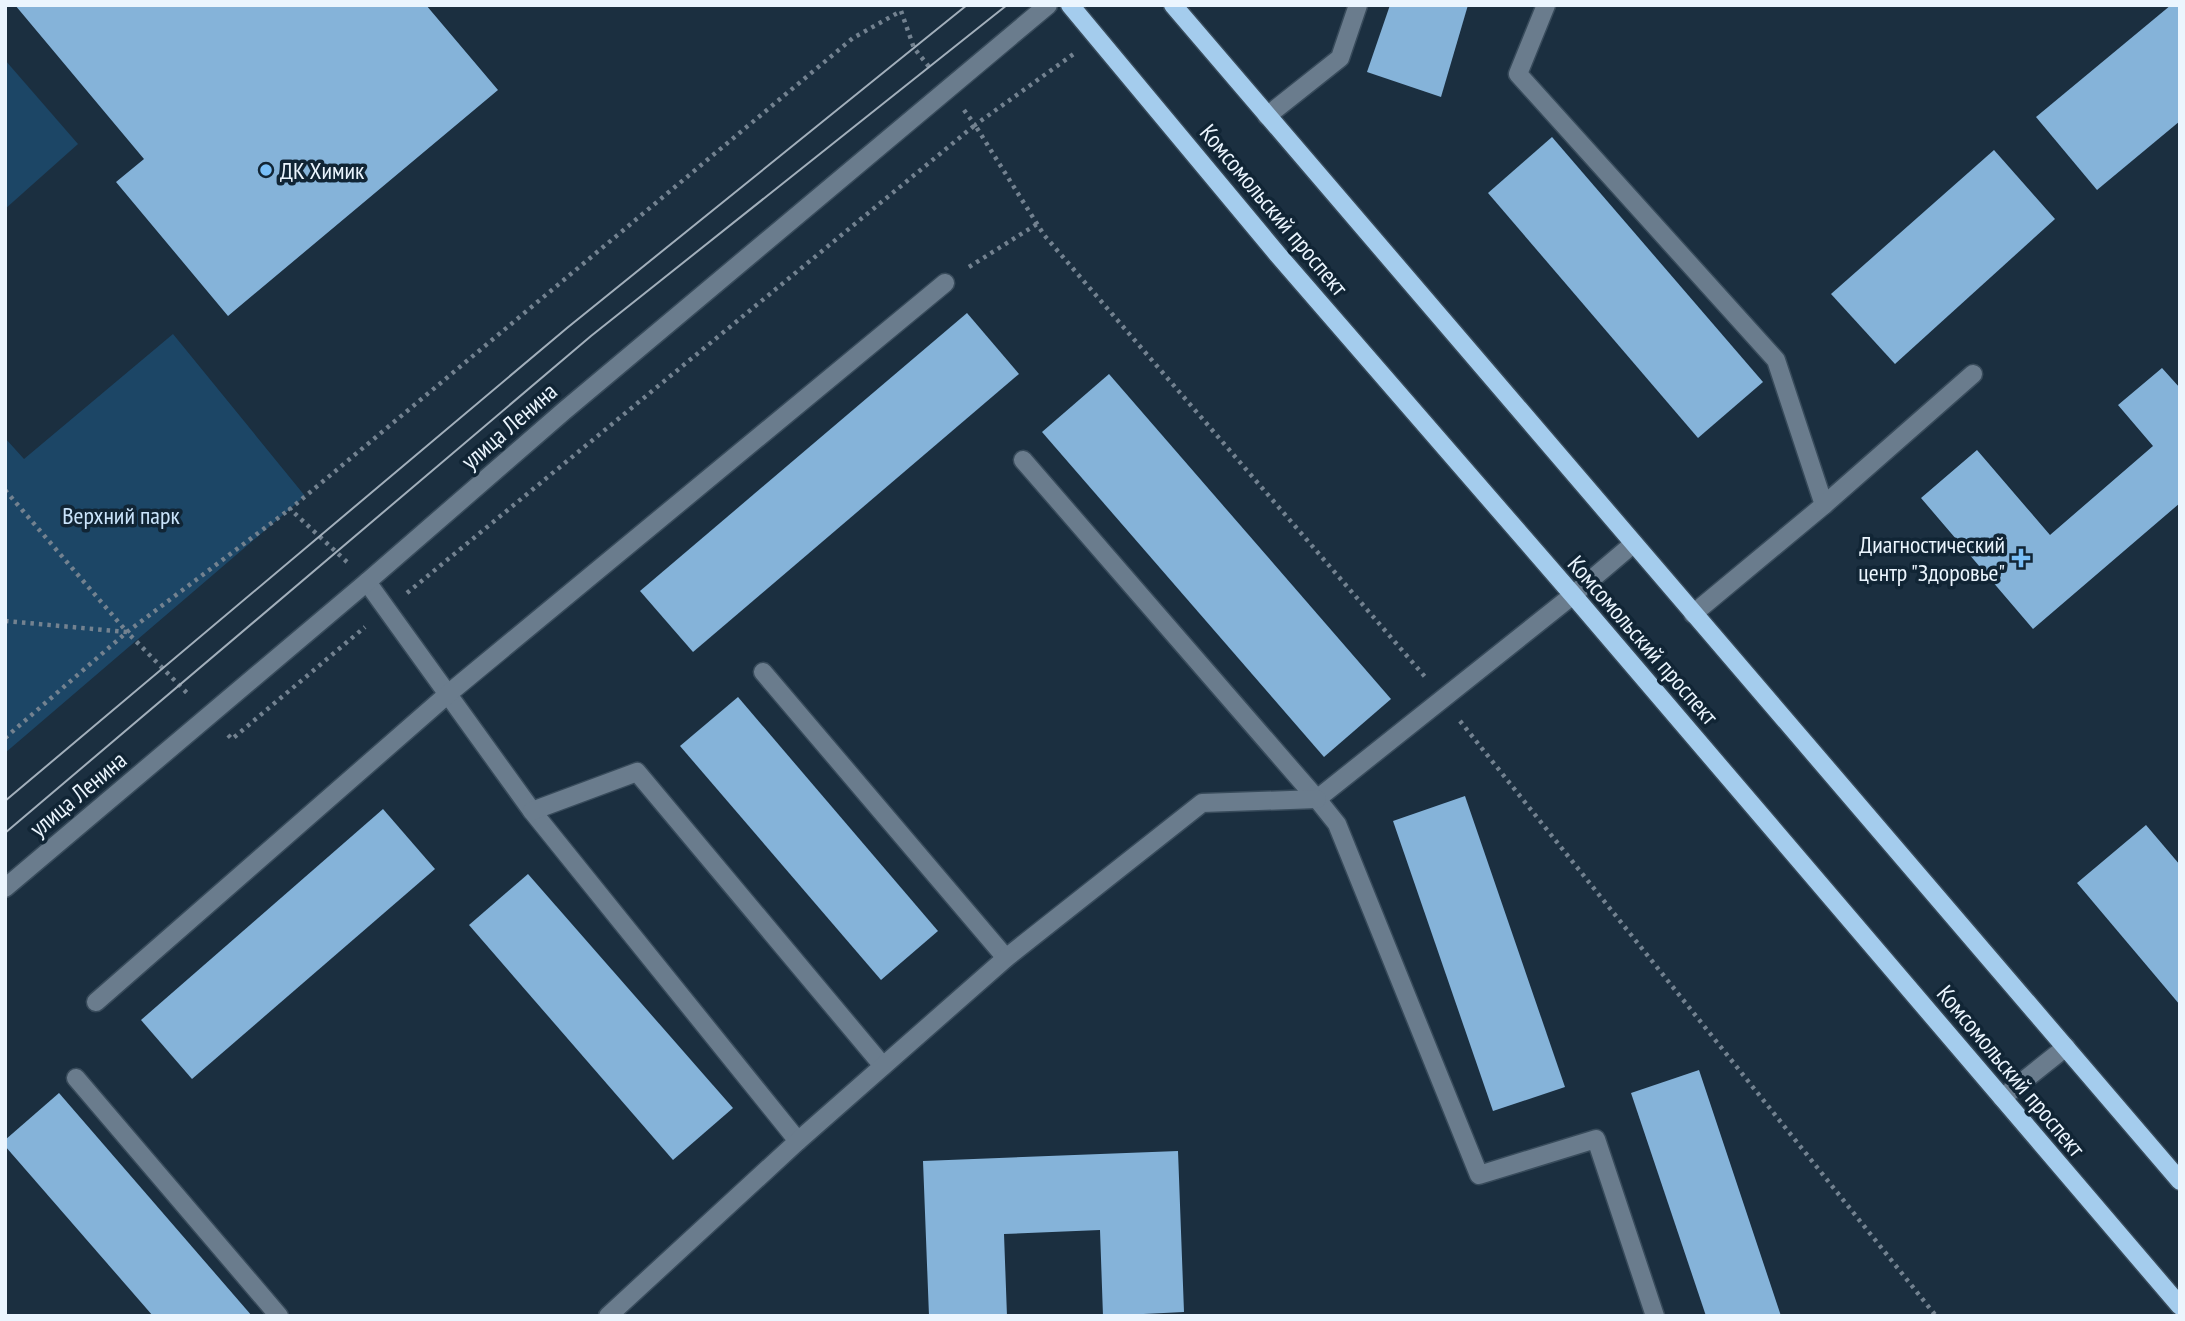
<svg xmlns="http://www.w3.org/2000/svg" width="2185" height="1321" font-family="'PT Sans Narrow',sans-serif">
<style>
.green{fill:#1c4666}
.building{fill:#85b3d9}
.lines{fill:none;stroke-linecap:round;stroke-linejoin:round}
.minor-casing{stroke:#384b5b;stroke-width:21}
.major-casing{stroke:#384b5b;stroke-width:21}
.path{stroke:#738290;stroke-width:4.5;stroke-dasharray:3.5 5;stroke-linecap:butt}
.minor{stroke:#6a7c8d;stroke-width:18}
.major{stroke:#a4cced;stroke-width:18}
.tram{stroke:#a2afbb;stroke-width:2}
.poi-dot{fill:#79bff8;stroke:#112535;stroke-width:2.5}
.labels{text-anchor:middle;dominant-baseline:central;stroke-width:7;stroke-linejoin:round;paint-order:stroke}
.poi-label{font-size:24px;fill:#ebf5fe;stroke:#112535;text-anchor:start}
.street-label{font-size:24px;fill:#ebf5fe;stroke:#112535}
.park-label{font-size:24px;fill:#cbe5fc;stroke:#112535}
</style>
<rect width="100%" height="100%" fill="#1b2f40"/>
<g class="green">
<path d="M5,60l73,84 -73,65z"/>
<path d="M173,334l132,162 -300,257v-315l19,21z"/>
</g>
<g class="building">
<path d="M15,5h411l72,85 -270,226 -112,-134 28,-23z"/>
<path d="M1390,5h78l-27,92 -74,-25z"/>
<path d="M2171,5h9v116l-83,69 -61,-73z"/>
<path d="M1552,137l211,245 -65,56 -210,-245z"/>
<path d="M1994,150l61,69 -160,145 -64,-70z"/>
<path d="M967,313l52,61 -326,278 -53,-61z"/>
<path d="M2162,368l18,20v115l-147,126 -112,-131 56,-48 73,85 103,-89 -35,-41z"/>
<path d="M1109,374l282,325 -67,58 -282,-325z"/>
<path d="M738,697l200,234 -57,49 -201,-234z"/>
<path d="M1465,796l100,291 -72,24 -100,-290z"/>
<path d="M383,809l52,60 -243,210 -51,-59z"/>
<path d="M2146,825l34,40v140l-103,-122z"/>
<path d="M528,874l205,234 -60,52 -204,-235z"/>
<path d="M1699,1070l82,246h-75l-75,-223z"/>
<path d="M59,1093l193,223h-99l-148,-170v-6z"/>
<path d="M1178,1151l6,161 -81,4 -3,-86 -96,4 3,82h-78l-6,-155z"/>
</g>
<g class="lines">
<defs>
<g id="minor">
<path d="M1546,5l-28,69 258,286 48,145 -131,109"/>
<path d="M1267,116l73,-58 18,-53"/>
<path d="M1023,460l294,339"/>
<path d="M1824,505l149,-131"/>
<path d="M1633,544l-60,51 -256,204 20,25 142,351 117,-36 59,177"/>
<path d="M367,582l165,229 266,330"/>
<path d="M763,672l243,286"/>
<path d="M532,811l105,-39 246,294"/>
<path d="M5,888l362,-306 197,-171 484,-406"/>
<path d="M96,1002l352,-308 497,-411"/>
<path d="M76,1078l203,238"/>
<path d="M2002,1098l64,-51"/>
<path d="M608,1316l190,-175 208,-183 196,-155 115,-4"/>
</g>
<g id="major">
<path d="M1070,5l209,251 294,339 607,711"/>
<path d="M1173,5l1007,1176"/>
</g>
</defs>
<use href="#minor" class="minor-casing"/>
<use href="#major" class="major-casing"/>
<g class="path">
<path d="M964,110l11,15 100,-72"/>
<path d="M969,267l68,-43"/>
<path d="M5,490l122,142"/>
<path d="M347,562l-57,-53 563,-471 48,-27 13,37 16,20"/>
<path d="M407,593l568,-468 69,110 382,443"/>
<path d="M5,621l122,11 63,64"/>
<path d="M1460,721l476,595"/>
<path d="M228,735l4,4 133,-112"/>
<path d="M5,738l122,-106 163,-123"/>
</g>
<use href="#minor" class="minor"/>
<use href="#major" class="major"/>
<g class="tram">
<path d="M5,801l562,-473 400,-323"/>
<path d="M5,833l586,-497 416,-331"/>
</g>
</g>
<g class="poi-dot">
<circle cx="266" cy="170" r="7"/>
<path d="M2017.5 547.5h7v7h7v7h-7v7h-7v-7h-7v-7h7z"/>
</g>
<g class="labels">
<g class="poi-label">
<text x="280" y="170">ДК Химик</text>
<text x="2005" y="544" text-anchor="end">Диагностический<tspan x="2005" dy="28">центр "Здоровье"</tspan></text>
</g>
<g class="street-label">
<text transform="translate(1274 210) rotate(50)">Комсомольский проспект</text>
<text transform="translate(509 426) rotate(-41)">улица Ленина</text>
<text transform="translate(1643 640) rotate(49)">Комсомольский проспект</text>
<text transform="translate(78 794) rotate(-40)">улица Ленина</text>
<text transform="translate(2011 1071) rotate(50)">Комсомольский проспект</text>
</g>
<g class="park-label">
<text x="121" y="515">Верхний парк</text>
</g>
</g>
<rect width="2185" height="1321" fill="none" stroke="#ebf5fe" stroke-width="14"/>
</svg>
